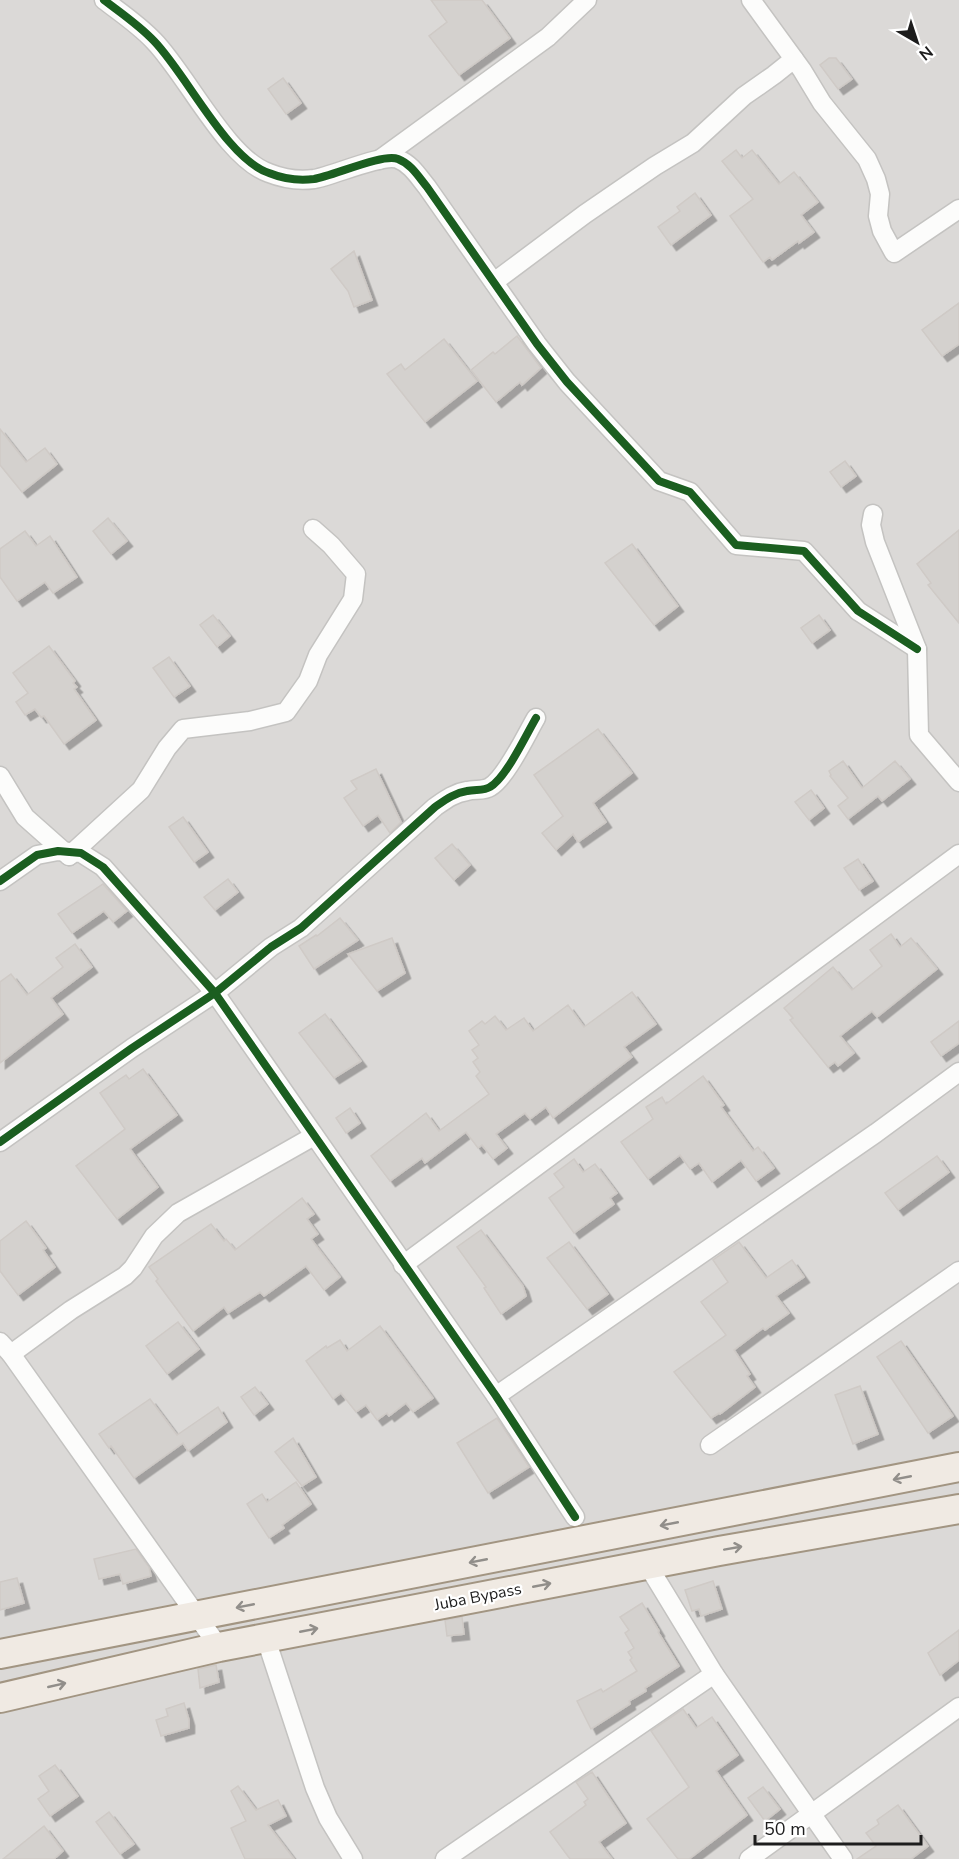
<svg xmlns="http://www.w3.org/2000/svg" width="959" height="1859" font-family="'Nunito Sans',sans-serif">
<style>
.residential{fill:#dbd9d7}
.building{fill:#d4d1ce;stroke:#cfcac6;stroke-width:1.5;filter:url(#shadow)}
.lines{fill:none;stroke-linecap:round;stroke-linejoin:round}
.minor-casing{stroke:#c4c3c1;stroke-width:21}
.primary-casing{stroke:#a29582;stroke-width:32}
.minor{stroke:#fcfcfb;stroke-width:18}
.primary{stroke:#f0eae3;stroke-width:28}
.cycleway-casing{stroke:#fff;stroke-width:11}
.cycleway{stroke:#1b5e20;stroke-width:8}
.oneway{stroke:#918e8a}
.labels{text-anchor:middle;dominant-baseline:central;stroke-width:4.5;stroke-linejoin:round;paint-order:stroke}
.street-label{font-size:16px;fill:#1d1d1d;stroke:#fff}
</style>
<defs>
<filter id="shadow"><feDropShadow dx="5.5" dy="5.5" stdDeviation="0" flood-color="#0004"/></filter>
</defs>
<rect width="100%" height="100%" fill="#ece9e5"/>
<rect class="residential" x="0" y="0" width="959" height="1859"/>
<g class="building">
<path d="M431,0h51l28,38 -51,37 -30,-39 18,-14z"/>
<path d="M829,58h7l16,21 -14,10 -18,-24z"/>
<path d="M283,78l18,25 -15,11 -18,-25z"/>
<path d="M736,150l6,8 10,-8 27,34 15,-12 24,30 -17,13 13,17 -15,11 -1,-2 -26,19 -2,-3 -7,5 -33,-46 23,-17 -31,-38z"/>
<path d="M695,193l16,22 -40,30 -13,-18 22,-16 -3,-4z"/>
<path d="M354,251l18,49 -18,7 -6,-16 -17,-22z"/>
<path d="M959,303v41l-17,12 -20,-26z"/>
<path d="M517,336l24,32 -19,17 -2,-3 -24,20 -25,-32 22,-18 2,2z"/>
<path d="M444,339l33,42 -52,41 -38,-48 14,-10 4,6z"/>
<path d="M0,429l26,33 19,-14 12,16 -35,28 -22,-27z"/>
<path d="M845,461l11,15 -15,11 -11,-15z"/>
<path d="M108,518l19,23 -16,13 -18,-23z"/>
<path d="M959,530v93l-31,-38 3,-2 -14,-19z"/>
<path d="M25,531l11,15 14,-10 27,41 -24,16 -8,-11 -28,19 -17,-24v-28z"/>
<path d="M632,544l46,62 -24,19 -49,-62z"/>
<path d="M213,615l17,21 -13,11 -17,-22z"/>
<path d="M819,615l11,15 -18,13 -11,-15z"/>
<path d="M49,646l26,35 -2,2 4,4 -3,2 22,31 -32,24 -20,-28 -3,1 -6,-8 -10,6 -9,-13 12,-9 -15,-20z"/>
<path d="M169,657l21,29 -16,11 -21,-29z"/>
<path d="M598,729l34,44 -39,30 13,19 -28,20 -5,-8 -17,16 -14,-17 21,-17 -29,-41z"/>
<path d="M843,761l19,27 33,-27 15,18 -28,22 -4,-5 -30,23 -10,-13 10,-8 -18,-22 1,-1 -2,-4z"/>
<path d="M376,769l25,53 -11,11 -12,-18 -15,11 -19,-28 13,-9 -6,-8z"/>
<path d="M811,790l13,18 -15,12 -14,-18z"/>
<path d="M183,817l25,35 -14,10 -25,-35z"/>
<path d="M452,844l18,21 -16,15 -19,-22z"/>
<path d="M858,859l15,22 -14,9 -15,-22z"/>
<path d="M228,879l10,13 -23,18 -11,-13z"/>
<path d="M103,884l24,27 -14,11 -9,-11 -32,22 -14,-19z"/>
<path d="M340,918l18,22 -44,29 -15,-23 17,-11 1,1z"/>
<path d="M891,934l9,13 11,-9 26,31 -60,48 -5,-6 -32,25 14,17 -16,13 -3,-4 -7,5 -38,-47 3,-2 -9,-10 49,-41 19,23 30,-24 -12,-16z"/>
<path d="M392,938l13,35 -28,18 -29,-37z"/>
<path d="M75,944l17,23 -41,31 12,16 -63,49v-81l11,-8 16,21 36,-28 -7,-9z"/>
<path d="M632,992l24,32 -32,23 8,10 -79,61 -7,-11 -16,12 -5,-6 -29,21 11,14 -14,11 -11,-14 -4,3 -12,-16 -41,31 -3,-5 -32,23 -19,-25 55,-43 13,18 50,-37 -13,-18 4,-4 -7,-10 5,-4 -6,-8 7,-5 -10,-14 13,-10 3,3 10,-8 11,14 18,-12 9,13 35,-26 16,22z"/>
<path d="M325,1014l36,47 -27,17 -35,-45z"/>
<path d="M959,1021v22l-18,13 -10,-14z"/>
<path d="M143,1069l34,46 -47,34 28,38 -41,32 -41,-53 49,-37 -25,-36 26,-18 3,4z"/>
<path d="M703,1076l21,29 -3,2 32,44 5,-4 16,21 -18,13 -15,-21 -29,22 -13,-19 -9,6 -10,-14 -32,24 -27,-37 32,-23 -7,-12 16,-10 4,7z"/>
<path d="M350,1108l10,15 -14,10 -10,-15z"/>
<path d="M937,1156l12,16 -51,38 -13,-17z"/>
<path d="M574,1159l9,13 12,-8 22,29 -7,5 4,6 -40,29 -25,-35 15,-11 -10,-13z"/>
<path d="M302,1198l12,16 -7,5 11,15 -7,5 29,38 -16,13 -18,-24 -42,30 -4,-4 -32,21 -4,-6 -31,24 -37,-50 2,-2 -9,-12 62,-43 13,17 2,-2 9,11z"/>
<path d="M26,1221l20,27 -3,2 12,17 -37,28 -18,-24v-30z"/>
<path d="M481,1230l42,56 3,10 -25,18 -17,-26 2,-1 -29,-40z"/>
<path d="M569,1242l39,52 -21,15 -40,-51z"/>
<path d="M739,1242l27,36 26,-18 12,17 -28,19 13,17 -24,17 -2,-2 -29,22 16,24 -3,2 8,11 -35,27 -1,-1 -8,5 -37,-46 52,-37 -25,-33 27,-20 -15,-22z"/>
<path d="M178,1322l21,27 -32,25 -21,-28z"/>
<path d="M380,1326l53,72 -20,14 -7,-9 -17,13 -2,-3 -10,7 -11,-15 -10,7 -15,-19 -8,6 -27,-38 20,-15 1,2 13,-8 7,11z"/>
<path d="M901,1341l52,75 -25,17 -51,-76z"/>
<path d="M860,1386l18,48 -25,10 -18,-49z"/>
<path d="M255,1387l13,17 -14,11 -13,-18z"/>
<path d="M150,1399l27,36 41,-28 9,15 -39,29 -5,-8 -49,35 -23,-32 -2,2 -10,-14z"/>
<path d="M497,1418l32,49 -41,26 -31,-50z"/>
<path d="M293,1438l23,39 -14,9 -27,-34z"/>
<path d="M296,1482l15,22 -29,21 2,3 -15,10 -22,-34 15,-10 5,8z"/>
<path d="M136,1549l13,18 2,9 -28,8 -3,-10 -21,5 -5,-20z"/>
<path d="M17,1578l7,25 -24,7v-28z"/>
<path d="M713,1581l9,28 -21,7 -2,-7 -7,2 -7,-21z"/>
<path d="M642,1603l17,28 -1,1 21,34 -34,22 1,3 -17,10 1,3 -39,25 -14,-28 24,-12 2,3 34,-21 -7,-11 2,-2 -4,-6 6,-4 -9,-15 4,-3 -9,-13z"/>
<path d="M462,1617l2,17 -17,2 -2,-16z"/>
<path d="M959,1630v30l-19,15 -12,-22z"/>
<path d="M216,1665l3,17 -19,6 -2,-19z"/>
<path d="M184,1703l5,17v8l-28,8 -5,-16 12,-4 -2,-7z"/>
<path d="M683,1709l13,19 16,-11 26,38 -22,16 31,44 -58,44h-11l-31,-40 42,-32 -38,-56z"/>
<path d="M55,1765l23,31 -28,20 -12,-17 11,-8 -10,-15z"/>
<path d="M592,1772l34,51 -27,19 13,17h-42l-20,-27 36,-27 -2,-3 4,-3 -12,-17z"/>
<path d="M238,1786l18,24 22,-10 8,16 -18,9 26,34h-49l-14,-31 15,-7 -15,-30z"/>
<path d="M763,1787l17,22 -15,12 -17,-23z"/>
<path d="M898,1805l30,41 -17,13h-54l19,-13 -10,-13 13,-9 -2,-4z"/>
<path d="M109,1812l25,32 -14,10 -24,-32z"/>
<path d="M44,1826l19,25 -9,8h-51z"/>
</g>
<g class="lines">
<defs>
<g id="minor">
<path d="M104,0c17,13 35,25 50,41 33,34 73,118 115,132 15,6 30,8 45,6 19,-3 69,-26 84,-20 13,5 20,17 29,28l110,157 30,38 92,99 31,11 46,53 68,6 54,60 59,38"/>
<path d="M751,0l51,70 20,33 45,56 9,20 4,15 -2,22 4,15 12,22 65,-44"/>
<path d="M379,160l169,-123 39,-37"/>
<path d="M494,282l91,-68 70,-48 38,-23 51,-47 30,-21 20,-16"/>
<path d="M873,514l-2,11 4,17 42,107 2,86 40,47"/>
<path d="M0,776l25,41 44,39"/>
<path d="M69,856l72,-66 26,-42 16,-19 67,-8 36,-9 22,-31 10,-26 35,-56 3,-25 -25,-29 -18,-16"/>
<path d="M0,881l37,-26 21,-4 23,2 22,14 112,126 281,403 79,121"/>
<path d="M0,1142l132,-94 83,-55 56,-46 30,-19 134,-121c10,-7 19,-14 32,-16 8,-2 17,0 23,-4 16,-9 36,-52 46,-69"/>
<path d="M403,1265l556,-411"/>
<path d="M0,1342l11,12 208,293"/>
<path d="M11,1354l60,-44 54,-34 8,-8 21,-32 24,-23 136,-77"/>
<path d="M496,1396l380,-263 83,-61"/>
<path d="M710,1445l249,-174"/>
<path d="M647,1564l67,110 129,185"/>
<path d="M266,1639l49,149 13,30 25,41"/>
<path d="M445,1859l269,-185"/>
<path d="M749,1859l210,-152"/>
</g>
<g id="primary">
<path d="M0,1654l959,-187"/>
<path d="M0,1698l219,-51 500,-96 240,-42"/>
</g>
</defs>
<use href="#minor" class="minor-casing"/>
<use href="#primary" class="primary-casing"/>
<use href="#minor" class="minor"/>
<use href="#primary" class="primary"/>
<defs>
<g id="cycleway">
<path d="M104,0c17,13 35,25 50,41 33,34 73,118 115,132 15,6 30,8 45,6 19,-3 69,-26 84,-20 13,5 20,17 29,28l110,157 30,38 92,99 31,11 46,53 68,6 54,60 59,38"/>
<path d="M0,881l37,-26 21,-4 23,2 22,14 112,126 281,403 79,121"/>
<path d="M0,1142l132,-94 83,-55 56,-46 30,-19 134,-121c10,-7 19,-14 32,-16 8,-2 17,0 23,-4 16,-9 36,-52 46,-69"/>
</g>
</defs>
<use href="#cycleway" class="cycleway-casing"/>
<use href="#cycleway" class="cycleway"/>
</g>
<defs><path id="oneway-shaft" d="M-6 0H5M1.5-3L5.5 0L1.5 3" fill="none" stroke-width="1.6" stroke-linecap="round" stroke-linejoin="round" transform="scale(1.5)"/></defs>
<g class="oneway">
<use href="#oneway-shaft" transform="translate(902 1478) rotate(169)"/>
<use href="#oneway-shaft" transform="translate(669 1524) rotate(169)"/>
<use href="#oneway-shaft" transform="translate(733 1548) rotate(-10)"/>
<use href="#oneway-shaft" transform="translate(478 1561) rotate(169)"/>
<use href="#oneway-shaft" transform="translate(542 1585) rotate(-11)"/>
<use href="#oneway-shaft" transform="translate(245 1606) rotate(169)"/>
<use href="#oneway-shaft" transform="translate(309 1630) rotate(-11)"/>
<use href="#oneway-shaft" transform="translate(57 1685) rotate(-13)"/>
</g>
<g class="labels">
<g class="street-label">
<text transform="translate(478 1597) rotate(-11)">Juba Bypass</text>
</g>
</g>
<g transform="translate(917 42) rotate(141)" stroke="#ffffff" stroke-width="4.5" paint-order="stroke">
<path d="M0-4.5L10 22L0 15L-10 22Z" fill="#1d1d1d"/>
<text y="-9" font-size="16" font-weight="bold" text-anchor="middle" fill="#1d1d1d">N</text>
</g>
<path d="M755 1835v9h166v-9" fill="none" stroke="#1d1d1d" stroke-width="3"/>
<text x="764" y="1835" font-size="18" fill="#1d1d1d" stroke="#ffffff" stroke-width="4.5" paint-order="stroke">50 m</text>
</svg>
